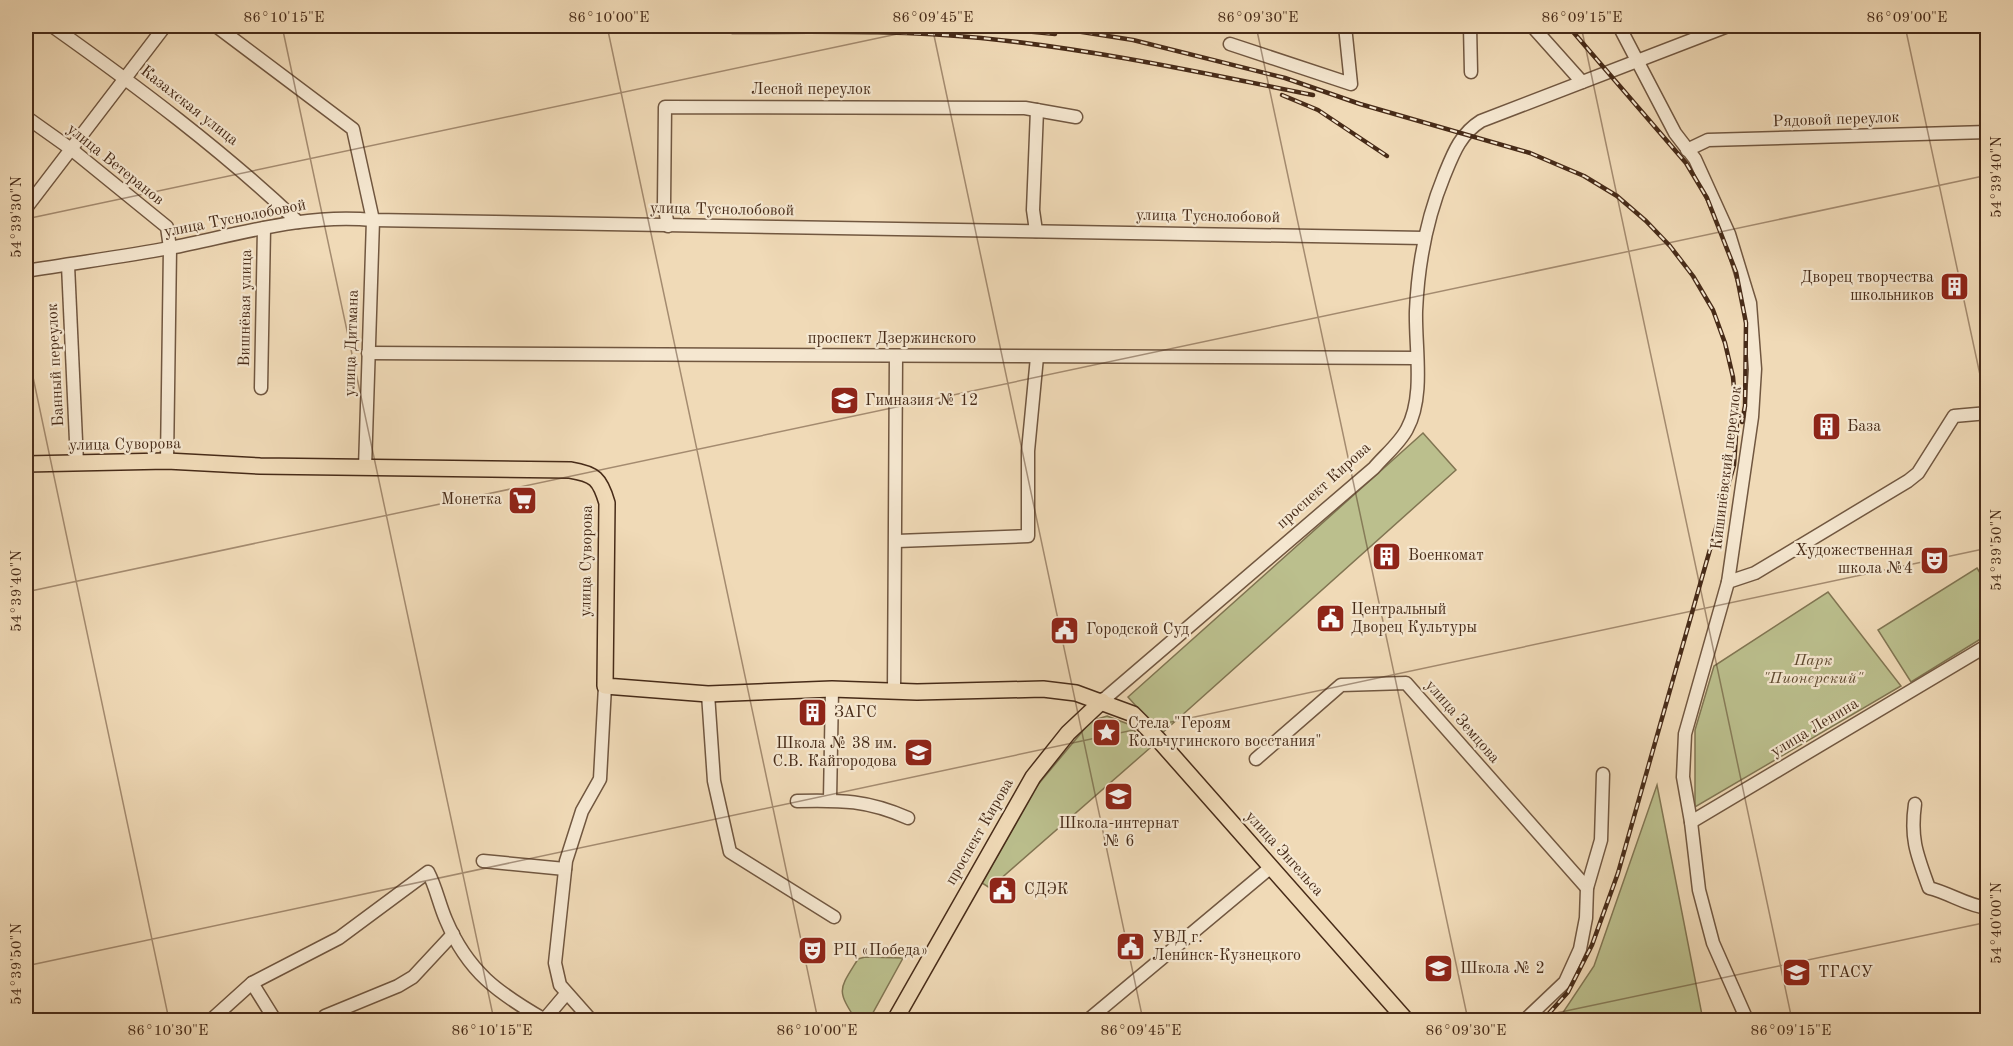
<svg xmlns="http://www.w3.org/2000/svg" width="2013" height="1046" font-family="'Old Standard TT',serif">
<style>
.green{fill:#bbbf8d;stroke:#817552;stroke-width:1.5}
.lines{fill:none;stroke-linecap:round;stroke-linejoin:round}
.minor-casing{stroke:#715740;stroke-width:15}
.major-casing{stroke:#472b18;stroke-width:18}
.minor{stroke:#f5e7d0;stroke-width:12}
.major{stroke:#f0dab7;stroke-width:15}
.rail-casing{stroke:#472b18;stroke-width:4.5}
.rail{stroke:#f5e7d0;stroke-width:2;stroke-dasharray:7;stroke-linecap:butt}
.ticks{fill:none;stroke:#472b18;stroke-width:1.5;stroke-opacity:0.45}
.labels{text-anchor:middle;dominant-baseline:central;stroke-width:4.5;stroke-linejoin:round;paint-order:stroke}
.street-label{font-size:16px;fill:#472b18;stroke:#f5e7d0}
.poi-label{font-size:16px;fill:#472b18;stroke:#f5e7d0;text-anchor:start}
.park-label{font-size:16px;font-style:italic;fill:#5e492f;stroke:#f5e7d0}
.neatline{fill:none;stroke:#472b18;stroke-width:2}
.ticks-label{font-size:15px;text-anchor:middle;fill:#472b18}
</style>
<rect width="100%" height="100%" fill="#f0dab7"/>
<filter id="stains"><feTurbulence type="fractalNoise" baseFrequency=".00333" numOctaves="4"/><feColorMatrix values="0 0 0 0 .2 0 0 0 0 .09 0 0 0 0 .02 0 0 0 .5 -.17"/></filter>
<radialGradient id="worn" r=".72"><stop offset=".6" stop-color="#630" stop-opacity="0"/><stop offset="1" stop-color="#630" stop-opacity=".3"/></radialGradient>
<g class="green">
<path d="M1423,433l33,37 -295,264 -33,-37z"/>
<path d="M1977,568l10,16v51l-76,47 -33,-52z"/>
<path d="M1828,592l73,94 -206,121v-77l19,-64z"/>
<path d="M1107,716l21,8 22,24 -160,140 -8,-5 54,-96 55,-66z"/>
<path d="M1657,785l46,235h-145l36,-54z"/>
<path d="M865,957l38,1 -34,62h-13c-20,-31 -17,-30 2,-61z"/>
</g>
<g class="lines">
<defs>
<g id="minor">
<path d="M52,26c86,61 170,124 246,196"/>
<path d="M216,26l137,103 20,91 -8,248"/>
<path d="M1470,26l1,46"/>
<path d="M1532,26l50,56"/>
<path d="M1619,26l56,107 20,26 34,75 21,69 5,66 -3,48 -24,165"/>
<path d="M1230,44l121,40 -6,-58"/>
<path d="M26,117l45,32 96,78 3,21 -3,213"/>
<path d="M1687,150l21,-10 280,-8"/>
<path d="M26,208l139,-182"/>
<path d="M668,226l-4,-22 1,-97 360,1 51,9"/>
<path d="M1036,231l-3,-21 4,-100"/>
<path d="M68,265l9,198"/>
<path d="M26,271c47,-8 96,-14 144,-23 67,-13 134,-35 203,-28l1051,18"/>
<path d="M368,353l1048,5"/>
<path d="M261,388l3,-160"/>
<path d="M897,541l131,-5v-85l9,-94"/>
<path d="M894,691l2,-335"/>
<path d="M708,694l6,87 16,71 104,65"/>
<path d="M1102,701l272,-233c10,-12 26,-25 33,-39 18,-33 8,-81 9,-118 2,-47 10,-91 28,-135 9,-22 16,-42 37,-55l247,-95"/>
<path d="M1256,759l85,-74 65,-2 181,205"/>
<path d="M830,800l2,-111"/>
<path d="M797,801c45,-1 70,-1 111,17"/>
<path d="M1915,804c-5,35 2,51 14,84 21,5 38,18 59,20"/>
<path d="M1691,822l297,-177"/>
<path d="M483,861l82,8"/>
<path d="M252,983l23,37"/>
<path d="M325,1016l73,-30 15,-9 40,-43"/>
<path d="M211,1020l41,-37 87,-45 89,-66c8,15 11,32 18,48 22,52 52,73 99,100"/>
<path d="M544,1020l22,-26"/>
<path d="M591,1020l-31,-35 -5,-22 11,-102 16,-50 18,-32 5,-93"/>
<path d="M1088,1020l183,-153"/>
<path d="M1525,1020l40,-38 15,-33 6,-31 1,-30 14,-48 2,-66"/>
<path d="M1747,1020l-34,-77 -14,-53 -8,-68 -8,-45 2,-43 43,-152 27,-9 153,-92 10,-8 36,-57 34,-3"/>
</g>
<g id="major">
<path d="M26,464l141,-3 93,5 310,4c25,4 30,9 37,33l-2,183 103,8 124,-5 85,3 126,-3 33,4 57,21 24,24 249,282"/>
<path d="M895,1020l138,-243 35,-44 34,-32"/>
</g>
</defs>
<use href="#minor" class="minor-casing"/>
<use href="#major" class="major-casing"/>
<use href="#minor" class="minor"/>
<use href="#major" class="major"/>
<defs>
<g id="rail">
<path d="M973,26l82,8"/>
<path d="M1044,26l89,14 152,38 75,26 170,49 54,23 33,20 29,25 24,25 23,30 20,34 12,33 8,34 4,45 -3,43 -116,408 -26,72 -24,47 -25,28"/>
<path d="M1568,26l118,137 21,35 29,74 10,51 -1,83 -3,16"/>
<path d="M627,31l66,-5"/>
<path d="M732,32c83,0 167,-2 249,6 112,11 222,35 332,57"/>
<path d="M1282,95l36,15 69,46"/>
</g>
</defs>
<use href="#rail" class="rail-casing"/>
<use href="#rail" class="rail"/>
</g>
<path class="ticks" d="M282,26l212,994M607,26l211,994M932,26l211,994M1256,26l212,994M1581,26l211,994M1905,26l83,386M26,219l909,-193M26,344l143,676M26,592l1962,-417M26,966l1962,-418M1523,1020l465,-98"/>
<defs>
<symbol id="building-square" viewBox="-11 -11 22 22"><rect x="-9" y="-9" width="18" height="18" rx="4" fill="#8f2418" stroke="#f5e7d0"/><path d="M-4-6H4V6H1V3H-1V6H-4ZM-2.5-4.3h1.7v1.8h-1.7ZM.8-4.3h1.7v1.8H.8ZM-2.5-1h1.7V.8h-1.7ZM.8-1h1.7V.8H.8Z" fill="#fff"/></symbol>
<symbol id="school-square" viewBox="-11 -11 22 22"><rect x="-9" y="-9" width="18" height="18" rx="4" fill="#8f2418" stroke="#f5e7d0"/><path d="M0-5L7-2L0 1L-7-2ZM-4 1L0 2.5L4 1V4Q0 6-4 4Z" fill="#fff"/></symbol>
<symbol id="supermarket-square" viewBox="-11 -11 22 22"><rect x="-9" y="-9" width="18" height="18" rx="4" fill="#8f2418" stroke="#f5e7d0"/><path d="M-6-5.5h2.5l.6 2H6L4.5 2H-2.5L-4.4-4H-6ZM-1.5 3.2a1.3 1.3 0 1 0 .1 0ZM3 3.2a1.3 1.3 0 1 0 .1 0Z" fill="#fff"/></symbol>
<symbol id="theatre-square" viewBox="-11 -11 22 22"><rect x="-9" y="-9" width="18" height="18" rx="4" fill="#8f2418" stroke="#f5e7d0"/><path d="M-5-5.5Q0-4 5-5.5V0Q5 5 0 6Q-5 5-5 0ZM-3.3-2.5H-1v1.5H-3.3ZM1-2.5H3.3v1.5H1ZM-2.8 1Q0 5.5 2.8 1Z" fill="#fff"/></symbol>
<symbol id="civic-square" viewBox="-11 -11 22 22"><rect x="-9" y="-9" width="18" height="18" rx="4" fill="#8f2418" stroke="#f5e7d0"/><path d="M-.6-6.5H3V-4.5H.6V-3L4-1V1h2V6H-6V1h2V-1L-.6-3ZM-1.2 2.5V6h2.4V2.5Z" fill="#fff"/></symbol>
<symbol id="sight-square" viewBox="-11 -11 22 22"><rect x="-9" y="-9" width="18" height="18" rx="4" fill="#8f2418" stroke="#f5e7d0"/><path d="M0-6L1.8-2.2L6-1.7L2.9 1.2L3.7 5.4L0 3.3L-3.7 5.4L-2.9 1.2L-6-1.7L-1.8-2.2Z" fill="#fff"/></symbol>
<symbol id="university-square" viewBox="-11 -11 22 22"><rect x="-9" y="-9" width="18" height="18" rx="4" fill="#8f2418" stroke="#f5e7d0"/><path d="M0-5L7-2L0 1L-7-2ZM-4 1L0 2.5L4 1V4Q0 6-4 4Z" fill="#fff"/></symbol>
</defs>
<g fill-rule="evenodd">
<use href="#building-square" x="1938" y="270" width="33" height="33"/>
<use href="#school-square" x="828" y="384" width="33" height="33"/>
<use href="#building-square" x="1810" y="410" width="33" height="33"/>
<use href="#supermarket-square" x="506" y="484" width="33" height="33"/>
<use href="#building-square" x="1370" y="540" width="33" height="33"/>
<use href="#theatre-square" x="1918" y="544" width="33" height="33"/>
<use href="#civic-square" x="1314" y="602" width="33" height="33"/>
<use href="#civic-square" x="1048" y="614" width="33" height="33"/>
<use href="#building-square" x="796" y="696" width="33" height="33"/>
<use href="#sight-square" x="1090" y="716" width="33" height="33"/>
<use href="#school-square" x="902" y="736" width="33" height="33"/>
<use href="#school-square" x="1102" y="780" width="33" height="33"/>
<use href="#civic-square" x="986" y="874" width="33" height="33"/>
<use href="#civic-square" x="1114" y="930" width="33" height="33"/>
<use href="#theatre-square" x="796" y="934" width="33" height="33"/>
<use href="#school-square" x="1422" y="952" width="33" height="33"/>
<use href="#university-square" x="1780" y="956" width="33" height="33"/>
</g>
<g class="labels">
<g class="street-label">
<text x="811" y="90">Лесной переулок</text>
<text transform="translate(189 106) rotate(38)">Казахская улица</text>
<text transform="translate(1836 120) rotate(-2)">Рядовой переулок</text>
<text transform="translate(115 165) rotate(39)">улица Ветеранов</text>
<text transform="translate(722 210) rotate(1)">улица Туснолобовой</text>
<text transform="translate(1208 217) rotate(1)">улица Туснолобовой</text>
<text transform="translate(235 219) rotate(-11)">улица Туснолобовой</text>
<text transform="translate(246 308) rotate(-89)">Вишнёвая улица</text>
<text x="892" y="339">проспект Дзержинского</text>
<text transform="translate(352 343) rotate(-88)">улица Дитмана</text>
<text transform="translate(56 365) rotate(-93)">Банный переулок</text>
<text transform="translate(125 445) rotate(-1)">улица Суворова</text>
<text transform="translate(1727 468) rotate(-83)">Кишинёвский переулок</text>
<text transform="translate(1324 486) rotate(-42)">проспект Кирова</text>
<text transform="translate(587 561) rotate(-89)">улица Суворова</text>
<text transform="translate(1462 722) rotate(49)">улица Земцова</text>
<text transform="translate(1815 728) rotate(-31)">улица Ленина</text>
<text transform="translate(980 832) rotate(-60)">проспект Кирова</text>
<text transform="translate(1284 854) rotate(48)">улица Энгельса</text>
</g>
<g class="poi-label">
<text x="1934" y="278" text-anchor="end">Дворец творчества<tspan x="1934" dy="18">школьников</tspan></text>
<text x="865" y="401">Гимназия № 12</text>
<text x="1847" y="427">База</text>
<text x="502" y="500" text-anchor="end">Монетка</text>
<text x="1913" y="551" text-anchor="end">Художественная<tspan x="1913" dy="18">школа №4</tspan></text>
<text x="1408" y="556">Военкомат</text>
<text x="1351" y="610">Центральный<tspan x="1351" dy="18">Дворец Культуры</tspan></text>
<text x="1086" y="630">Городской Суд</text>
<text x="834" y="713">ЗАГС</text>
<text x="1128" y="724">Стела "Героям<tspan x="1128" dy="18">Кольчугинского восстания"</tspan></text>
<text x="897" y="744" text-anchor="end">Школа № 38 им.<tspan x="897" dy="18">С.В. Кайгородова</tspan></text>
<text x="1119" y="824" text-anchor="middle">Школа-интернат<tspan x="1119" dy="18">№ 6</tspan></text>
<text x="1024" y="890">СДЭК</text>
<text x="1152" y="938">УВД г.<tspan x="1152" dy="18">Ленинск-Кузнецкого</tspan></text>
<text x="833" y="951">РЦ «Победа»</text>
<text x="1460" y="969">Школа № 2</text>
<text x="1818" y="973">ТГАСУ</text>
</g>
<g class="park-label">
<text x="1813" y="661">Парк<tspan x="1813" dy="18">"Пионерский"</tspan></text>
</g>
</g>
<rect width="2013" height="1046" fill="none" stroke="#f0dab7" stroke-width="66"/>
<rect x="33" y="33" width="1947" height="980" class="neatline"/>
<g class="ticks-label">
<text x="284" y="22">86°10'15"E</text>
<text x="609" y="22">86°10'00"E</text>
<text x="933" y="22">86°09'45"E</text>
<text x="1258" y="22">86°09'30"E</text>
<text x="1582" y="22">86°09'15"E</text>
<text x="1907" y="22">86°09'00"E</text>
<text transform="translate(1996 177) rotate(-90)" y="5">54°39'40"N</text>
<text transform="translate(16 217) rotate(-90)" y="5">54°39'30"N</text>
<text transform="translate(1996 550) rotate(-90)" y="5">54°39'50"N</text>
<text transform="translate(16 591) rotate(-90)" y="5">54°39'40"N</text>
<text transform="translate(1996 923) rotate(-90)" y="5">54°40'00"N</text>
<text transform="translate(16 964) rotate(-90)" y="5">54°39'50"N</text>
<text x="168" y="1035">86°10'30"E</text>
<text x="492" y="1035">86°10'15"E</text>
<text x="817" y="1035">86°10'00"E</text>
<text x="1141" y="1035">86°09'45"E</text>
<text x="1466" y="1035">86°09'30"E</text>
<text x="1791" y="1035">86°09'15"E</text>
</g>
<rect width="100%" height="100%" filter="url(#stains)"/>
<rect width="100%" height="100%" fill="url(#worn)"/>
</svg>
